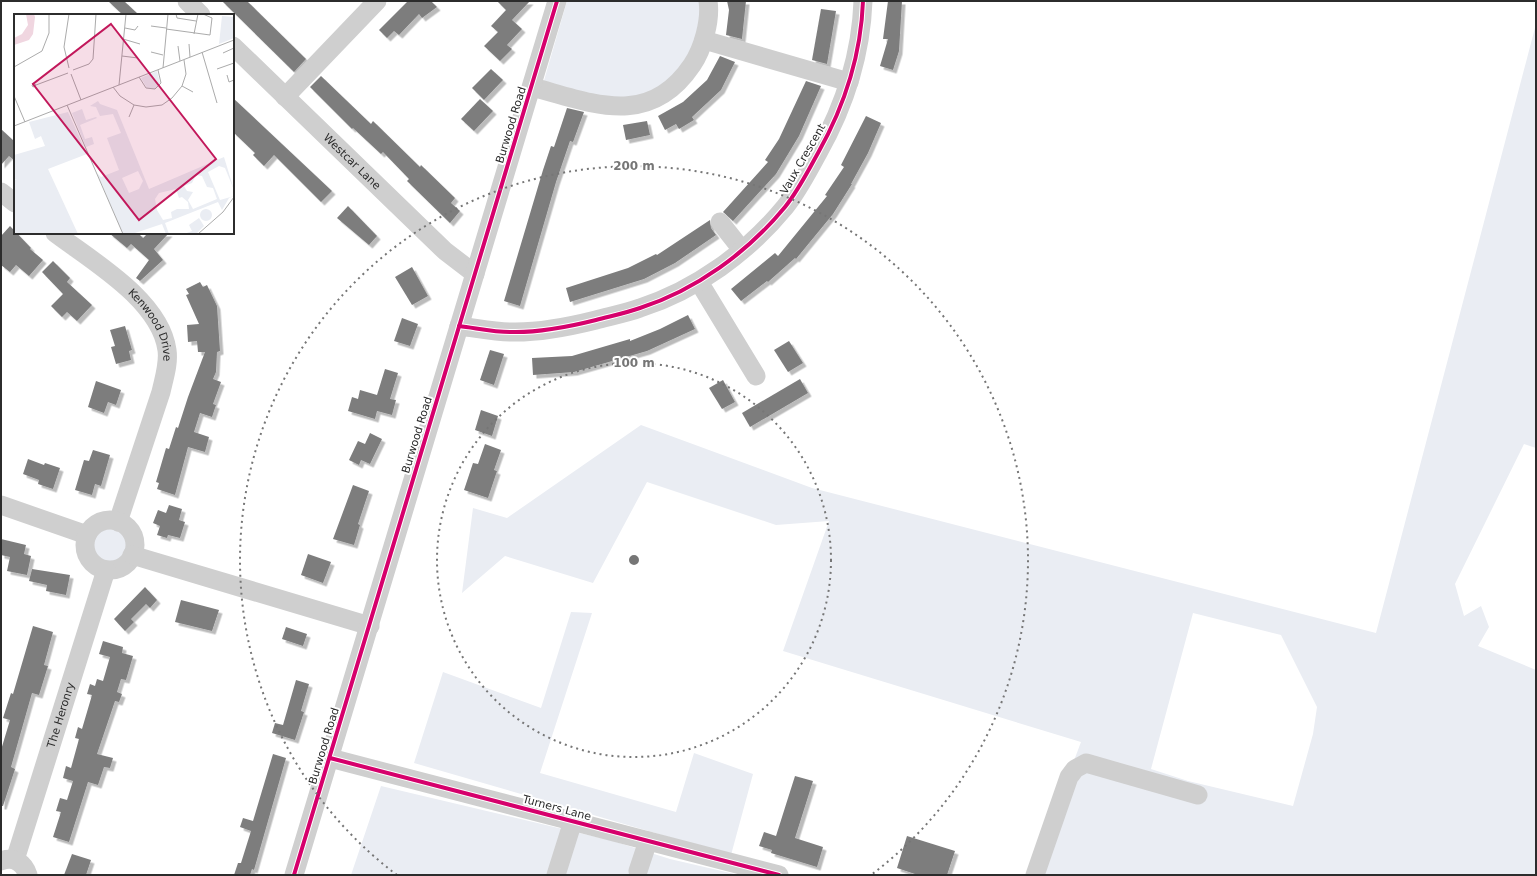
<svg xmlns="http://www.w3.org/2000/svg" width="1537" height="876" font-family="'DejaVu Sans',sans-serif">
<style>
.green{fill:#eaedf3;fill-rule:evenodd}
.building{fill:#7d7d7d;filter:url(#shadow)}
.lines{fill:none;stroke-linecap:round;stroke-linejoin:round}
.minor{stroke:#cfcfcf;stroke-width:19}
.cycleway-casing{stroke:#fff;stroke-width:6}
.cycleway{stroke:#d6006c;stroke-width:4}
.ring{fill:none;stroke:#767676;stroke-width:2;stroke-dasharray:2 4}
.labels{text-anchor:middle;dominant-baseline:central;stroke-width:4;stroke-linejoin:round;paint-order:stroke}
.street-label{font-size:11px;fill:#2c2c2c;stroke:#fff}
.inset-road{fill:none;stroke:#ababab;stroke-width:1}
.view{fill:#c2185b;fill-opacity:0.15;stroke:#c2185b;stroke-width:2}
.inset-edge{fill:none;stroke:#2c2c2c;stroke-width:2}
.centre{fill:#767676;stroke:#fff;stroke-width:2}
.ring-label{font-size:12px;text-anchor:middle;font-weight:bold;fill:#767676;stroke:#fff;stroke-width:4;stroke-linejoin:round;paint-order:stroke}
</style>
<defs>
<filter id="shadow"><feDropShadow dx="3.5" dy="3.5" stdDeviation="0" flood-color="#0004"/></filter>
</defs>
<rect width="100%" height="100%" fill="#fff"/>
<g class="green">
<path d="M567,1h137l-5,44 -18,29 -28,21 -38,8 -72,-19z"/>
<path d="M1536,24v424l-12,-4 -69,140 9,32 17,-10 8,21 -11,19 58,24v205h-505l50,-133 -298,-91 46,-130 -53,4 -129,-43 -54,101 -88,-27 -43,37 11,-85 34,10 134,-93 171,63 564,145zM1193,613l88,22 36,72 -4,27 -20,72 -105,-25 -37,-12z"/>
<path d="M106,523c13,2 19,7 25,17 -12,56 -72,4 -25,-17z"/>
<path d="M571,612l21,1 -52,160 136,39 18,-59 59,21 -22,81 -317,-92 29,-91 98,36z"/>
<path d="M381,786l232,55 57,18 69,16h-388z"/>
</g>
<g class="building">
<path d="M108,1h16l15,14h-16z"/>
<path d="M222,1h25l59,58 -12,13z"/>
<path d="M408,1h23l6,6 -15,11 -3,-4 -20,21 -5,-4 -7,7 -8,-8z"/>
<path d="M497,1h33l-18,19 10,9 -15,16 5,4 -12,12 -16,-15 14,-14 -7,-6 15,-16z"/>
<path d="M727,1h19l-4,38 -16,-4 3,-25z"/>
<path d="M888,1h14l-3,50 -6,19 -13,-4 8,-27h-5z"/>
<path d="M821,9l15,2 -9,53 -15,-4z"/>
<path d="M720,56l15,6 -14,28 -29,27 2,3 -15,9 -3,-5 -11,6 -7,-14 25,-14 24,-22z"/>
<path d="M491,69l12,11 -19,20 -12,-12z"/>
<path d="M321,76l50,48 2,-3 47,46 1,-2 34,33 -4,5 9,8 -10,12 -43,-42 2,-2 -26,-27 -2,2 -28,-26 -1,1 -42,-42z"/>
<path d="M806,81l15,5 -22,50 -23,38 -43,47 -10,-9 45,-50 -3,-2 14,-21z"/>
<path d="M233,98l99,93 -11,11 -47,-47 -10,11 -11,-11 2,-2 -22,-21z"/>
<path d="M480,99l13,12 -19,20 -13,-12z"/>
<path d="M567,108l17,4 -11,30 -3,-1 -14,41 -36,124 -16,-5 39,-131 8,-24 3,1z"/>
<path d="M866,116l15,7 -13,30 -17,31h1l-19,30 -37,45 -1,-1 -27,24 -1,-1 -26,20 -10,-12 44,-36 3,3 49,-60 -2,-1 19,-28 -3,-2z"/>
<path d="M647,121l3,14 -24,5 -3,-15z"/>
<path d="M1,129l14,13v19l-6,-5 -8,9z"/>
<path d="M348,206l29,30 -8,9 -32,-27z"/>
<path d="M710,220l1,8 5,7 -41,28 -31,16 -74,23 -4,-14 62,-20 28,-14 1,1z"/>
<path d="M10,226l21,22 -1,1 13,11 -14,16 -13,-11 -6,7 -9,-7v-29z"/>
<path d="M109,233h31l-1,1 4,4 5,-5h21l-15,16 9,11 -23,21 -4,-3 13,-18 -18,-16 -4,4z"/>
<path d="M53,261l17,17 -3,4 25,23 -15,16 -10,-9 -5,5 -11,-11 12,-12 -21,-22z"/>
<path d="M412,267l16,29 -16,9 -17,-28z"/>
<path d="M200,282l3,5 4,-2 10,21 3,45 -3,1 -1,20 -3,7 8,3 -8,22 3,1 -4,12 -12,-4 -6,19 15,5 -4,15 -17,-5 -13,48 -18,-6 2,-6 -3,-1 10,-34 3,1 7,-22 2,1 10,-31 17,-45h-7l-1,-11 -9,1 -1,-17 12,-1 -13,-29 3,-1 -3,-5z"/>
<path d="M688,315l7,14 -48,22 -73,21 -41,3 -1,-17 40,-2 58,-17v2l30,-12z"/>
<path d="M402,318l16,6 -8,22 -16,-5z"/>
<path d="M125,326l7,24 -3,1 2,9 -15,4 -5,-17 4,-1 -5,-16z"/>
<path d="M789,341l14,22 -15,9 -14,-22z"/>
<path d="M490,350l14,4 -10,31 -14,-5z"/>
<path d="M385,369l13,4 -8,26 6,1 -4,15 -15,-4 -2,8 -27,-8 4,-14 6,2 2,-9 17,5z"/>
<path d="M800,379l8,14 -58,34 -8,-14z"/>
<path d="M723,380l12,22 -13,7 -13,-21z"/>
<path d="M96,381l25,9 -5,15 -8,-3 -4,11 -16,-6z"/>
<path d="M481,410l17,6 -6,20 -17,-6z"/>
<path d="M370,433l12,6 -12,25 -9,-4 -2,5 -10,-5 9,-19 7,3z"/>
<path d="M485,444l16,6 -7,20 3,1 -9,27 -24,-8 9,-27 5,1z"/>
<path d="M93,450l17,5 -9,31 -6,-2 -3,11 -17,-5 9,-30 5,1z"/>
<path d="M28,459l16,6 1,-2 15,5 -7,21 -15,-5 1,-4 -16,-6z"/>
<path d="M353,485l16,6 -11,33 2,1 -6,20 -21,-6z"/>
<path d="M169,505l13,4 -3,11 6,2 -5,16 -12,-3 -1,3 -10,-3 3,-9 -7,-3 5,-13 8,3z"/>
<path d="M1,539l25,6 -2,9 7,2 -4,19 -20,-4 3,-14 -9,-2z"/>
<path d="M308,554l23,8 -8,21 -22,-8z"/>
<path d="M32,569l38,6 -4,20 -20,-4 1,-6 -18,-4z"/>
<path d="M145,587l12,13 -7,8 -4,-4 -15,15 3,3 -9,9 -11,-12z"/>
<path d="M181,600l38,10 -7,21 -37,-9z"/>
<path d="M33,626l20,6 -9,33 4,1 -9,29 -7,-2 -21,74 4,2 -12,37h-2v-56l9,-30 -7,-2 8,-25 2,1z"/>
<path d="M286,627l21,7 -4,12 -21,-7z"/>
<path d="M103,641l20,6 -1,6 11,3 -7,24 -5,-1 -4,13 5,2 -3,8 -4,-1 -18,53 16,4 -3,10 -6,-1 -6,18 -10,-3 -19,60 -16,-5 8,-25 -5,-1 4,-13 7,2 6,-19 -10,-3 3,-12 5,2 8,-29 -4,-1 3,-11 4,2 10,-34 -5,-1 3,-10 5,2 2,-7 6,2 7,-24 -11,-3z"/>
<path d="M296,680l13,4 -8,27 3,1 -9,28 -23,-7 3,-10 8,2z"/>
<path d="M273,754l13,4 -32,112 -2,-1 -2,6h-16l4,-12h3l10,-32 -11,-4 3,-9 10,3z"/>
<path d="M795,776l18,5 -18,57 28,9 -6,20 -46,-14 1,-3 -13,-4 5,-14 12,4z"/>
<path d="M907,836l48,15 -8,24h-29l-21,-7z"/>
<path d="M72,854l19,6 -5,15h-22z"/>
</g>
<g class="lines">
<g class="minor">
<path d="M187,1l14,14"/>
<path d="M704,40l145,42"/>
<path id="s1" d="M233,46l212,205 30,23"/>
<path d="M532,87c60,16 117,42 160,-22 11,-16 19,-45 16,-64"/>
<path d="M285,97l92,-96"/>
<path d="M1,192l14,11"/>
<path d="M720,222l22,28"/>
<path id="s2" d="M55,233c37,28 105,67 112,117 2,14 -3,28 -6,42l-43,130"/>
<path d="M699,282l57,94"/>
<path d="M459,326c17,2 34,6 51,6 29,1 58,-5 86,-12 15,-4 30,-7 44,-12 56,-18 108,-56 145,-101 13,-16 23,-36 33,-54 27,-48 43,-97 45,-152"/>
<path d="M1,505l86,30"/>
<circle cx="110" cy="545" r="25"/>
<path d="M132,555l238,71"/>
<path d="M330,758l449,117"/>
<path id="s3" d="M15,860l91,-290"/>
<path d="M1,861c13,-5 23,2 27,14"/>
<path d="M638,871l10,-30"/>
<path d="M294,875l263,-874"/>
<path d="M556,875l17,-54"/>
<path d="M1035,875l34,-98 6,-8 11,-6 112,32"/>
</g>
<defs>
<g id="cycleway">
<path d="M459,326c17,2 34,6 51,6 29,1 58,-5 86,-12 15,-4 30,-7 44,-12 56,-18 108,-56 145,-101 13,-16 23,-36 33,-54 27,-48 43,-97 45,-152"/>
<path d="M330,758l449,117"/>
<path d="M294,875l263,-874"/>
</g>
</defs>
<use href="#cycleway" class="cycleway-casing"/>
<use href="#cycleway" class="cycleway"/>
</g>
<g class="ring">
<circle cx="634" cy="560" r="197"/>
<path d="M397 875A394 394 0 1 1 871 875"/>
</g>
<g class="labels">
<g class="street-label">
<text transform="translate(511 125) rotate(-73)">Burwood Road</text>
<text transform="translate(803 159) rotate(-60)">Vaux Crescent</text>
<text stroke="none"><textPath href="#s1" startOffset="166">Westcar Lane</textPath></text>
<text stroke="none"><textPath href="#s2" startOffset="136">Kenwood Drive</textPath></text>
<text transform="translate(417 435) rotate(-73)">Burwood Road</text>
<text stroke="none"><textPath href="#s3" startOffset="152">The Heronry</textPath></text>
<text transform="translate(324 746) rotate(-73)">Burwood Road</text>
<text transform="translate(557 808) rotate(15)">Turners Lane</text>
</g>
</g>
<g transform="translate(14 14)">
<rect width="220" height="220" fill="#fff"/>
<path d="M208,2l12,1v21l-15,6zM143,57l3,12 -5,6 -8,-1 -6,-10zM84,87l2,3 17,6 32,79 75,-32 10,33 -9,-22 -6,-2 -11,6 12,28 14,-4 -5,2 -7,12 -4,-8 -53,21 4,11h-3l-4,-10 -30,10h-9l-26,-61 4,4 18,-7 -12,-32 14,-5 -8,-19 -13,2 -4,-9 -6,-1zM124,157l5,10 -4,8 -10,4 -7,-15zM182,161l6,1 5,11 6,1 4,11 -24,10 -5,-9 5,-8 -6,-1 -3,-5 8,-3zM162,175l3,9 3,-1 6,5 1,7h-12l-6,3 1,6 -9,2 -6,-10 -2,-11 4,-6zM68,95l4,11 10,-3 1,1 -17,7 5,14 7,-2 2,7 -8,3 -14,-34zM54,98l19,42 -39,15 30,65h-64v-54l3,-1h-3v-24l31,-9 -4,-10 -6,3 -6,-17zM186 201a6 6 0 1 1 12 0a6 6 0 1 1-12 0ZM185,204l5,8 -8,8h-12l8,-3 -3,-6z" fill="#eaedf3" fill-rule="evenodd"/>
<path d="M12,0h8l1,3 -2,17 -4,6 -15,5v-7l8,-4 6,-9z" fill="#f0d6e0"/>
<path class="inset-road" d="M162,0l1,4 19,3M137,12l15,2M111,14l10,2 3,-4M152,15l44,6 2,-17 -9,-4M180,20l4,-20M109,25l17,5M175,30l1,13M164,32l2,15M137,38l12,3M188,38l15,51M209,39l11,-5M108,42l16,2M0,53l28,-16 7,-18v-19M55,54l-5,-21 5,-33M149,54l5,-54M203,55l17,-6M59,56l16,-6 4,-5 3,-45M57,60l10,26M213,61l2,7 5,-2M125,63l7,11 9,1 6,-6 -3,-13M22,71l-3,-2 -1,3 2,1 2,-2 32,-12M105,71l7,-71M168,72l11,6M99,73l7,9 14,9 12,2 16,-2 10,-7 10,-12 4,-12 -2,-14M0,82l11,26M53,91l56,129M115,103l5,-12M0,112l220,-86M184,220l25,-22 11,-15"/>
<path class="view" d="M97,10l105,135 -77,61 -106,-136z"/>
<rect width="220" height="220" class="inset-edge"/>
</g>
<circle cx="634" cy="560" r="6" class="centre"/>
<g class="ring-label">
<text x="634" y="170">200 m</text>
<text x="634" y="367">100 m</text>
</g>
<rect width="1537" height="876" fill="none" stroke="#2c2c2c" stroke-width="4"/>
</svg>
